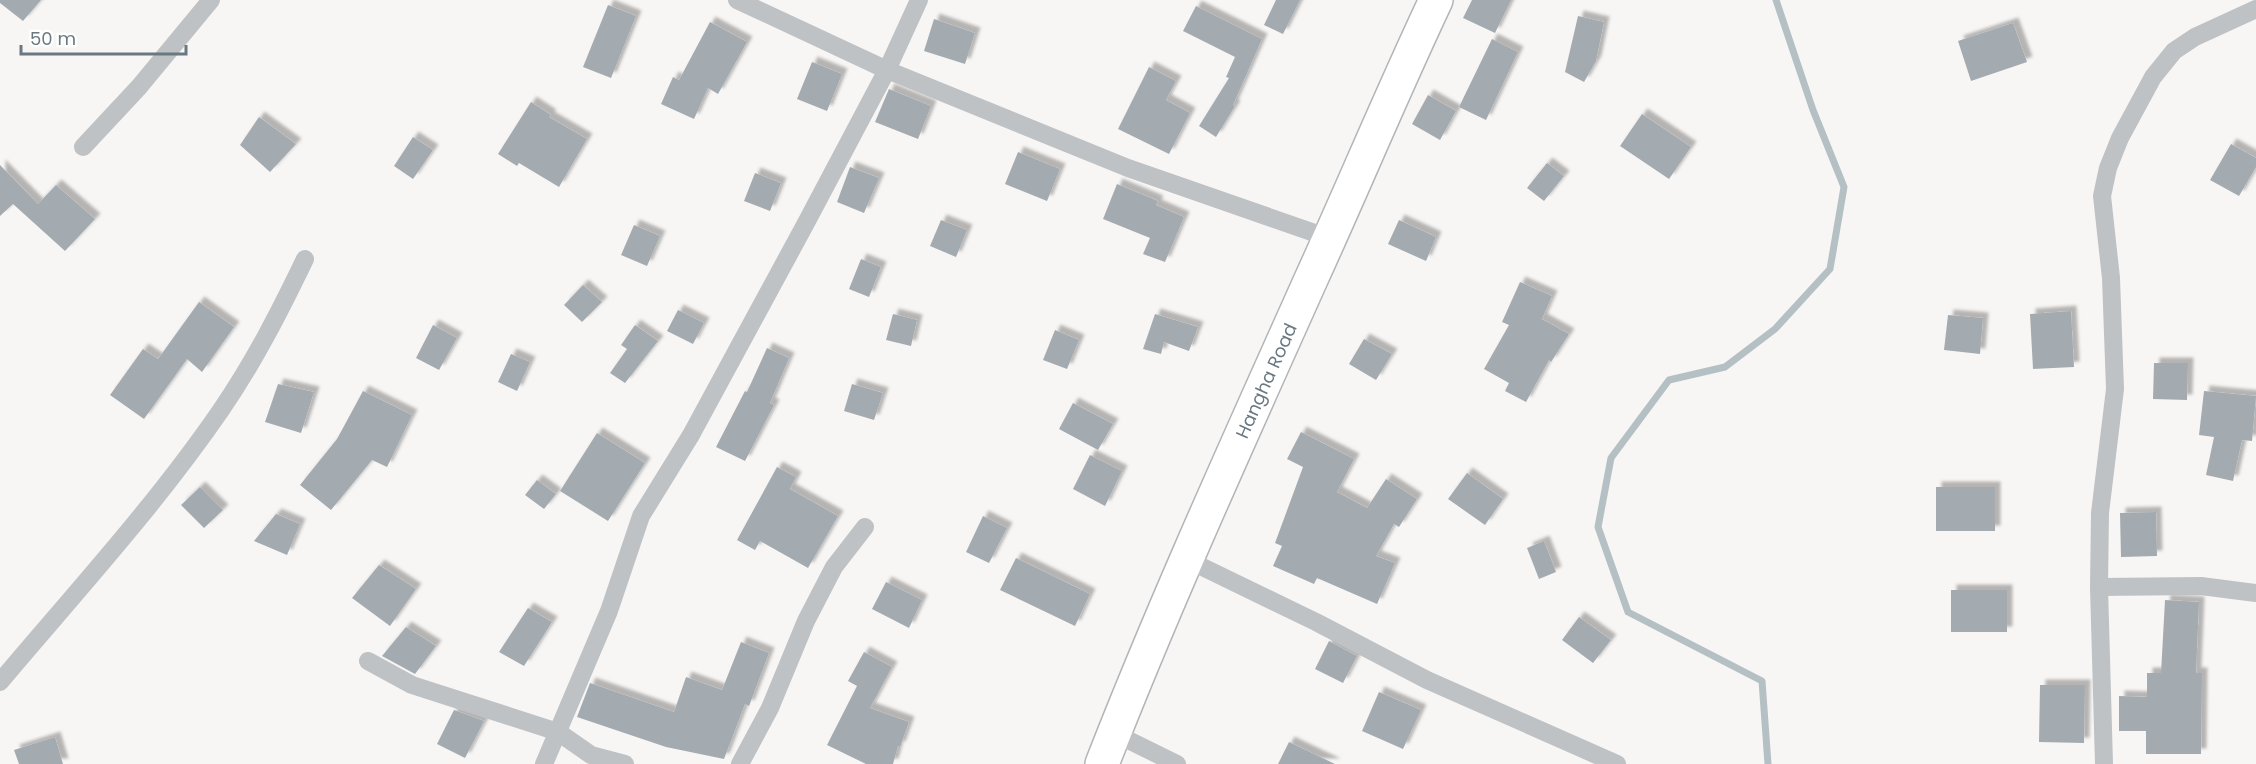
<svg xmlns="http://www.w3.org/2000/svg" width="2256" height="764" font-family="Poppins,sans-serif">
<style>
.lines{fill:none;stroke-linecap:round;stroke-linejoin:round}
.stream{stroke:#b5c0c4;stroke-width:7}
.building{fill:#a4abb0;filter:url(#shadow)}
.highway-casing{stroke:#b2b5b8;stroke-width:36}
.street{stroke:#bec2c5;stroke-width:18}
.highway{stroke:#fff;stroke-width:33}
.labels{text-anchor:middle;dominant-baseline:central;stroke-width:6;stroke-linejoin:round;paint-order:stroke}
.street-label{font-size:18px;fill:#697881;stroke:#fff}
</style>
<defs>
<filter id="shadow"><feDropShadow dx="5.5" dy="-5.5" stdDeviation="1.5" flood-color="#0004"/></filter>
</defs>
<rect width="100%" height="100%" fill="#f7f6f4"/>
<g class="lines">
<path class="stream" d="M1768,764l-6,-83 -134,-69 -30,-85 13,-69 58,-78 56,-13 50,-38 55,-60 14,-82 -31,-77 -37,-110"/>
</g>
<g class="building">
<path d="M0,0h41l-18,21 -23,-18z"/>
<path d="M1276,0h24l-17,34 -19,-9z"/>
<path d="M1472,0h39l-16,33 -32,-15z"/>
<path d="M608,5l28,11 -25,62 -28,-11z"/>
<path d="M1196,6l66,33 -29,66 2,1 -19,31 -17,-11 30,-48 -3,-1 9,-20 -52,-26z"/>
<path d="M1578,16l26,6 -8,39 -12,21 -19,-10z"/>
<path d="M934,19l41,14 -10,31 -41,-13z"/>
<path d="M710,22l37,20 -29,52 -10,-6 -14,31 -33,-15 12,-27 6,3z"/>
<path d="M2013,23l14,39 -56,19 -13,-40z"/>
<path d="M1492,39l26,13 -32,68 -27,-13z"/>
<path d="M812,62l30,12 -15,37 -30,-12z"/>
<path d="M1149,67l27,14 -10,19 24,13 -21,41 -51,-25z"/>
<path d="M889,89l42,17 -13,33 -43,-17z"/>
<path d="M1428,95l28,16 -16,29 -28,-16z"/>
<path d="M531,102l20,13 -2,2 38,22 -28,48 -40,-24 -2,3 -19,-12z"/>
<path d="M1642,114l49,33 -22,32 -49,-33z"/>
<path d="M259,117l37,27 -26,28 -30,-27z"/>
<path d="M413,137l20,13 -20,29 -19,-13z"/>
<path d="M2231,144l25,14v9l-17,29 -29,-16z"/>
<path d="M1018,152l42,17 -13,32 -42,-17z"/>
<path d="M1547,163l17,13 -20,25 -17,-13z"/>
<path d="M0,165l38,39 18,-19 39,34 -30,32 -52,-47 -13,12z"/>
<path d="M850,167l29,11 -15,35 -27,-11z"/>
<path d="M755,173l26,10 -11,28 -26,-10z"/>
<path d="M1117,184l41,17 -2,4 28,12 -19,45 -22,-8 7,-16 -47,-19z"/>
<path d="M941,220l26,10 -11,27 -26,-11z"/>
<path d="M1399,220l37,17 -10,24 -38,-17z"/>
<path d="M634,225l26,11 -13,30 -26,-11z"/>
<path d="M861,259l20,8 -12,30 -20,-8z"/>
<path d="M1520,282l32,14 -10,23 27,15 -18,28 -2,-2 -23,42 -21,-11 4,-8 -25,-14 25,-44 -7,-3z"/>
<path d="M583,285l19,17 -20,20 -18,-17z"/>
<path d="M199,302l35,25 -32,45 -15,-13 -43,60 -34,-24 33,-46 15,10z"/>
<path d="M678,310l26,13 -11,21 -26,-13z"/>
<path d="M2071,311l3,56 -41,2 -3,-55z"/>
<path d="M893,314l24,6 -6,26 -25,-6z"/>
<path d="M1155,314l43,13 -9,24 -25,-9 -3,12 -18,-5z"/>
<path d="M1948,315l35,3 -3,36 -36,-4z"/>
<path d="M433,325l24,13 -18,32 -23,-12z"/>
<path d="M635,325l23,16 -33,42 -15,-10 17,-24 -6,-4z"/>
<path d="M1055,330l24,10 -12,29 -24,-9z"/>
<path d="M1364,339l28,15 -16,26 -27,-16z"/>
<path d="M767,348l22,10 -19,45 4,2 -29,56 -29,-14 29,-56 2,1z"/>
<path d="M511,354l19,8 -13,29 -19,-9z"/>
<path d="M2154,363h34l-1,37 -34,-1z"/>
<path d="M278,384l36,8 -13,41 -36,-11z"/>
<path d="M852,384l31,9 -9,27 -30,-9z"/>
<path d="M363,391l49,24 -25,52 -15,-7 -41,50 -31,-25 37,-46z"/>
<path d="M2204,391l52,5 -4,45 -10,-1 -9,41 -27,-6 8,-38 -15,-2z"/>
<path d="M1073,403l40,21 -15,26 -39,-21z"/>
<path d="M1301,432l53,27 -17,33 30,16 19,-29 31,20 -18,28 -5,-3 -18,32 19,7 -18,41 -60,-26 -3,6 -41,-18 9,-20 -7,-3 28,-76 -16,-8z"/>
<path d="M597,433l48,30 -37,58 -48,-30z"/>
<path d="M1090,455l32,16 -17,35 -32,-17z"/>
<path d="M777,467l19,10 -6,12 48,27 -30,52 -48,-27 -5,9 -18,-10z"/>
<path d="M1467,473l36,26 -18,26 -37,-26z"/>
<path d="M537,480l19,14 -12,15 -19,-14z"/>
<path d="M200,487l23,23 -19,18 -23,-23z"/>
<rect x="1936" y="487" width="59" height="44"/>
<path d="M2156,512l1,44 -36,1 -1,-44z"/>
<path d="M276,514l24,10 -13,31 -33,-14z"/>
<path d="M983,516l24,12 -18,35 -23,-11z"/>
<path d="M1544,541l12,31 -17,7 -12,-31z"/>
<path d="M1016,558l74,36 -15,32 -75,-36z"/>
<path d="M379,565l37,24 -26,37 -38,-28z"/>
<path d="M886,582l36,18 -13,28 -37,-19z"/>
<rect x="1951" y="590" width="56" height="42"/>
<path d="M2165,600l34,2 -3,71h6l-1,81h-55v-23h-27v-35l28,1v-24h14z"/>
<path d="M528,608l24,14 -28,44 -25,-14z"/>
<path d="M1579,617l32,23 -18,23 -31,-23z"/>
<path d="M406,627l30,19 -21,28 -33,-18z"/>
<path d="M1329,641l28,15 -14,27 -28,-14z"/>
<path d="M741,642l28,11 -20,53 -4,-2 -21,55 -58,-12 -89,-30 13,-34 84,29 12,-35 36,13z"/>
<path d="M864,652l28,15 -22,41 39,14 -9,25 -2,-1 -5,18h-27l-39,-19 30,-59 -9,-5z"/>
<path d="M2040,685h45l-1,58 -45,-1z"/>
<path d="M1379,692l42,18 -18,39 -41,-18z"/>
<path d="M454,710l30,11 -19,37 -28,-14z"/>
<path d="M55,737l8,27h-44l-5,-14z"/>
<path d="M1289,742l46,22h-57z"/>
</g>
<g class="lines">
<defs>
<g id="highway">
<path id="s1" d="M1102,764c64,-164 138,-326 210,-487 42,-92 81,-186 124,-277"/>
</g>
</defs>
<use href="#highway" class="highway-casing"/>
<g class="street">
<path d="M737,0l150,70 241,98 201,70"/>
<path d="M83,147l56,-60 72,-87"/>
<path d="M1188,560l128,62 111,58 190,84"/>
<path d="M2099,587l102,-1 55,7"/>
<path d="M368,661l44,24 146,47 33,23 34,9"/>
<path d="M0,682c75,-89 155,-176 221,-272 33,-48 59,-99 84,-151"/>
<path d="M1114,733l63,31"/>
<path d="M544,764l65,-153 32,-95 50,-81 115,-212 81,-153 32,-70"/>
<path d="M740,764l30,-56 36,-87 28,-54 31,-40"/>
<path d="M2104,764l-5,-177 1,-74 15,-124 -4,-111 -9,-82 6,-28 12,-30 33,-61 21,-26 21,-14 61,-28"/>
</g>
<use href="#highway" class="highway"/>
</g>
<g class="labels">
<g class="street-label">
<text stroke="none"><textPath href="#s1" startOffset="417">Hangha Road</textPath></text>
</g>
</g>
<path d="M21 45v9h165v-9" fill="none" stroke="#697881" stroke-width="3"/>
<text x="30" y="45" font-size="18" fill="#697881" stroke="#ffffff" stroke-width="4.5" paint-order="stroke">50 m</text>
</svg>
